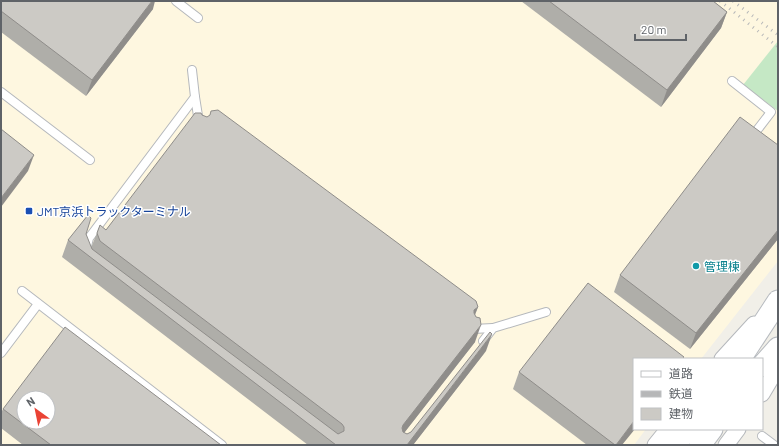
<svg xmlns="http://www.w3.org/2000/svg" width="779" height="446" font-family="Barlow,'Noto Sans JP',sans-serif">
<style>
.commercial{fill:#fef7e0;fill-rule:evenodd}
.green{fill:#c5e8c5}
.lines{fill:none;stroke-linecap:round;stroke-linejoin:round}
.lane-casing{stroke:#b5b8bc;stroke-width:10}
.street-casing{stroke:#b5b8bc;stroke-width:17}
.secondary-casing{stroke:#b6babf;stroke-width:23}
.lane{stroke:#fff;stroke-width:8}
.street{stroke:#fff;stroke-width:15}
.secondary{stroke:#fff;stroke-width:21}
.rail{stroke:#b6b7b8;stroke-width:3;stroke-dasharray:1 5;stroke-linecap:butt}
.wall{fill:#afaea9}
.shaded-wall{fill:#8f8d8a}
.building{fill:#cccac5;stroke:#8f8d8a;fill-rule:evenodd}
.transit-dot{fill:#1a4fb4;stroke:#fff;stroke-width:1.5}
.culture-dot{fill:#0f9aa8;stroke:#fff;stroke-width:1.5}
.labels{text-anchor:middle;dominant-baseline:central;stroke-width:3;stroke-linejoin:round;paint-order:stroke}
.transit-label{font-size:12px;fill:#164399;stroke:#fff;text-anchor:start}
.culture-label{font-size:12px;fill:#0d838f;stroke:#fff;text-anchor:start}
</style>
<rect width="100%" height="100%" fill="#f1efe8"/>
<path class="commercial" d="M1,1h777v260l-77,98h-67v70h12l-12,16h-633zM24,398h24v24h-24z"/>
<path class="green" d="M778,41v70l-35,-26z"/>
<g class="lines">
<defs>
<g id="lane">
<path d="M176,1l22,17"/>
<path d="M732,81l39,31 -20,26"/>
<path d="M1,92l89,68"/>
<path d="M195,97l4,25"/>
<path d="M86,250l3,-12 106,-141 -3,-27"/>
<path d="M22,291l200,154"/>
<path d="M473,329l20,-1"/>
<path d="M483,341l10,-13 53,-16"/>
<path d="M1,353l37,-49"/>
<path d="M762,436l12,9"/>
</g>
<g id="street">
<path d="M722,359l32,-35"/>
<path d="M762,394l16,-27"/>
<path d="M655,445l13,-16"/>
<path d="M726,445l12,-16"/>
</g>
<g id="secondary">
<path d="M740,359l38,-58"/>
<path d="M762,366l16,-18"/>
<path d="M675,445l13,-16"/>
<path d="M700,445l12,-16"/>
</g>
</defs>
<use href="#lane" class="lane-casing"/>
<use href="#street" class="street-casing"/>
<use href="#secondary" class="secondary-casing"/>
<use href="#lane" class="lane"/>
<use href="#street" class="street"/>
<use href="#secondary" class="secondary"/>
<g class="rail">
<path d="M720,1l58,46"/>
<path d="M733,1l45,34"/>
</g>
</g>
<g class="wall">
<path d="M1,1l152,8 -67,87 -85,-64z"/>
<path d="M521,1h192l14,11 -6,16 -60,79z"/>
<path d="M202,115l276,192 -3,8v27l-71,91 3,1 4,-2 75,-81 -73,94h-105l-246,-188 6,-17 23,8 9,-23 6,5z"/>
<path d="M778,145v94l-88,110 -76,-57 6,-17z"/>
<path d="M519,372l103,73h-35l-74,-56z"/>
<path d="M3,409l218,36h-198l-22,-17v-15z"/>
</g>
<g class="shaded-wall">
<path d="M152,1h3l-2,8 -67,87 6,-16z"/>
<path d="M727,12l-6,16 -60,79 6,-17z"/>
<path d="M34,155l-6,16 -27,36v-9z"/>
<path d="M778,230v9l-88,110 6,-16z"/>
<path d="M478,307l-7,17 3,-14z"/>
<path d="M481,325l-6,17 -78,100 6,-17z"/>
<path d="M492,334l-6,17 -73,94h-6z"/>
<path d="M634,421v8h1l-13,16h-6z"/>
</g>
<g class="building">
<path d="M1,1h151l-60,79 -91,-69z"/>
<path d="M549,1h164l14,11 -60,78z"/>
<path d="M218,110l258,191 2,6 -4,3v3l2,4 4,1 1,7 -78,100 -1,3 1,4 4,2 4,-2 79,-100 2,2 -85,111h-71l-268,-205 20,-25 3,3 -5,16 6,15 246,185 6,-3v-4l-2,-3 -242,-183 -3,-8 3,-8 6,5 89,-117h6l1,2 5,2 3,-2 1,-4z"/>
<path d="M740,117l38,28v85l-82,103 -76,-58z"/>
<path d="M1,129l33,26 -33,43z"/>
<path d="M588,283l96,74 -2,2h-48v62l-18,24h-1l-96,-73z"/>
<path d="M65,327l156,118h-170l-48,-36zM24,398h24v24h-24z"/>
</g>
<rect class="transit-dot" x="25" y="207" width="8" height="8" rx="2"/>
<circle class="culture-dot" cx="696" cy="266" r="4"/>
<g class="labels">
<g class="transit-label">
<text x="37" y="211">JMT京浜トラックターミナル</text>
</g>
<g class="culture-label">
<text x="704" y="266">管理棟</text>
</g>
</g>
<rect width="779" height="446" fill="none" stroke="#5f6368" stroke-width="4"/>
<rect x="633" y="358" width="130" height="72" fill="#ffffff" stroke="#bfc1c3"/>
<rect x="641" y="371" width="20" height="6" fill="#ffffff" stroke="#bfc1c3"/>
<text x="669" y="378" font-size="12" fill="#5f6368">道路</text>
<rect x="641" y="391" width="20" height="6" fill="#b6b7b8" stroke="#bfc1c3"/>
<text x="669" y="398" font-size="12" fill="#5f6368">鉄道</text>
<rect x="641" y="408" width="20" height="12" fill="#cccac5" stroke="#bfc1c3"/>
<text x="669" y="418" font-size="12" fill="#5f6368">建物</text>
<g transform="translate(36 410) rotate(327)"><circle r="19" fill="#ffffff" stroke="#bfc1c3"/>
<path d="M0-3L7 15L0 10L-7 15Z" fill="#ea4335"/>
<text y="-6" font-size="11" font-weight="bold" text-anchor="middle" fill="#5f6368">N</text>
</g>
<path d="M635 34v6h51v-6" fill="none" stroke="#5f6368" stroke-width="2"/>
<text x="641" y="34" font-size="12" fill="#5f6368" stroke="#ffffff" stroke-width="3" paint-order="stroke">20 m</text>
</svg>
